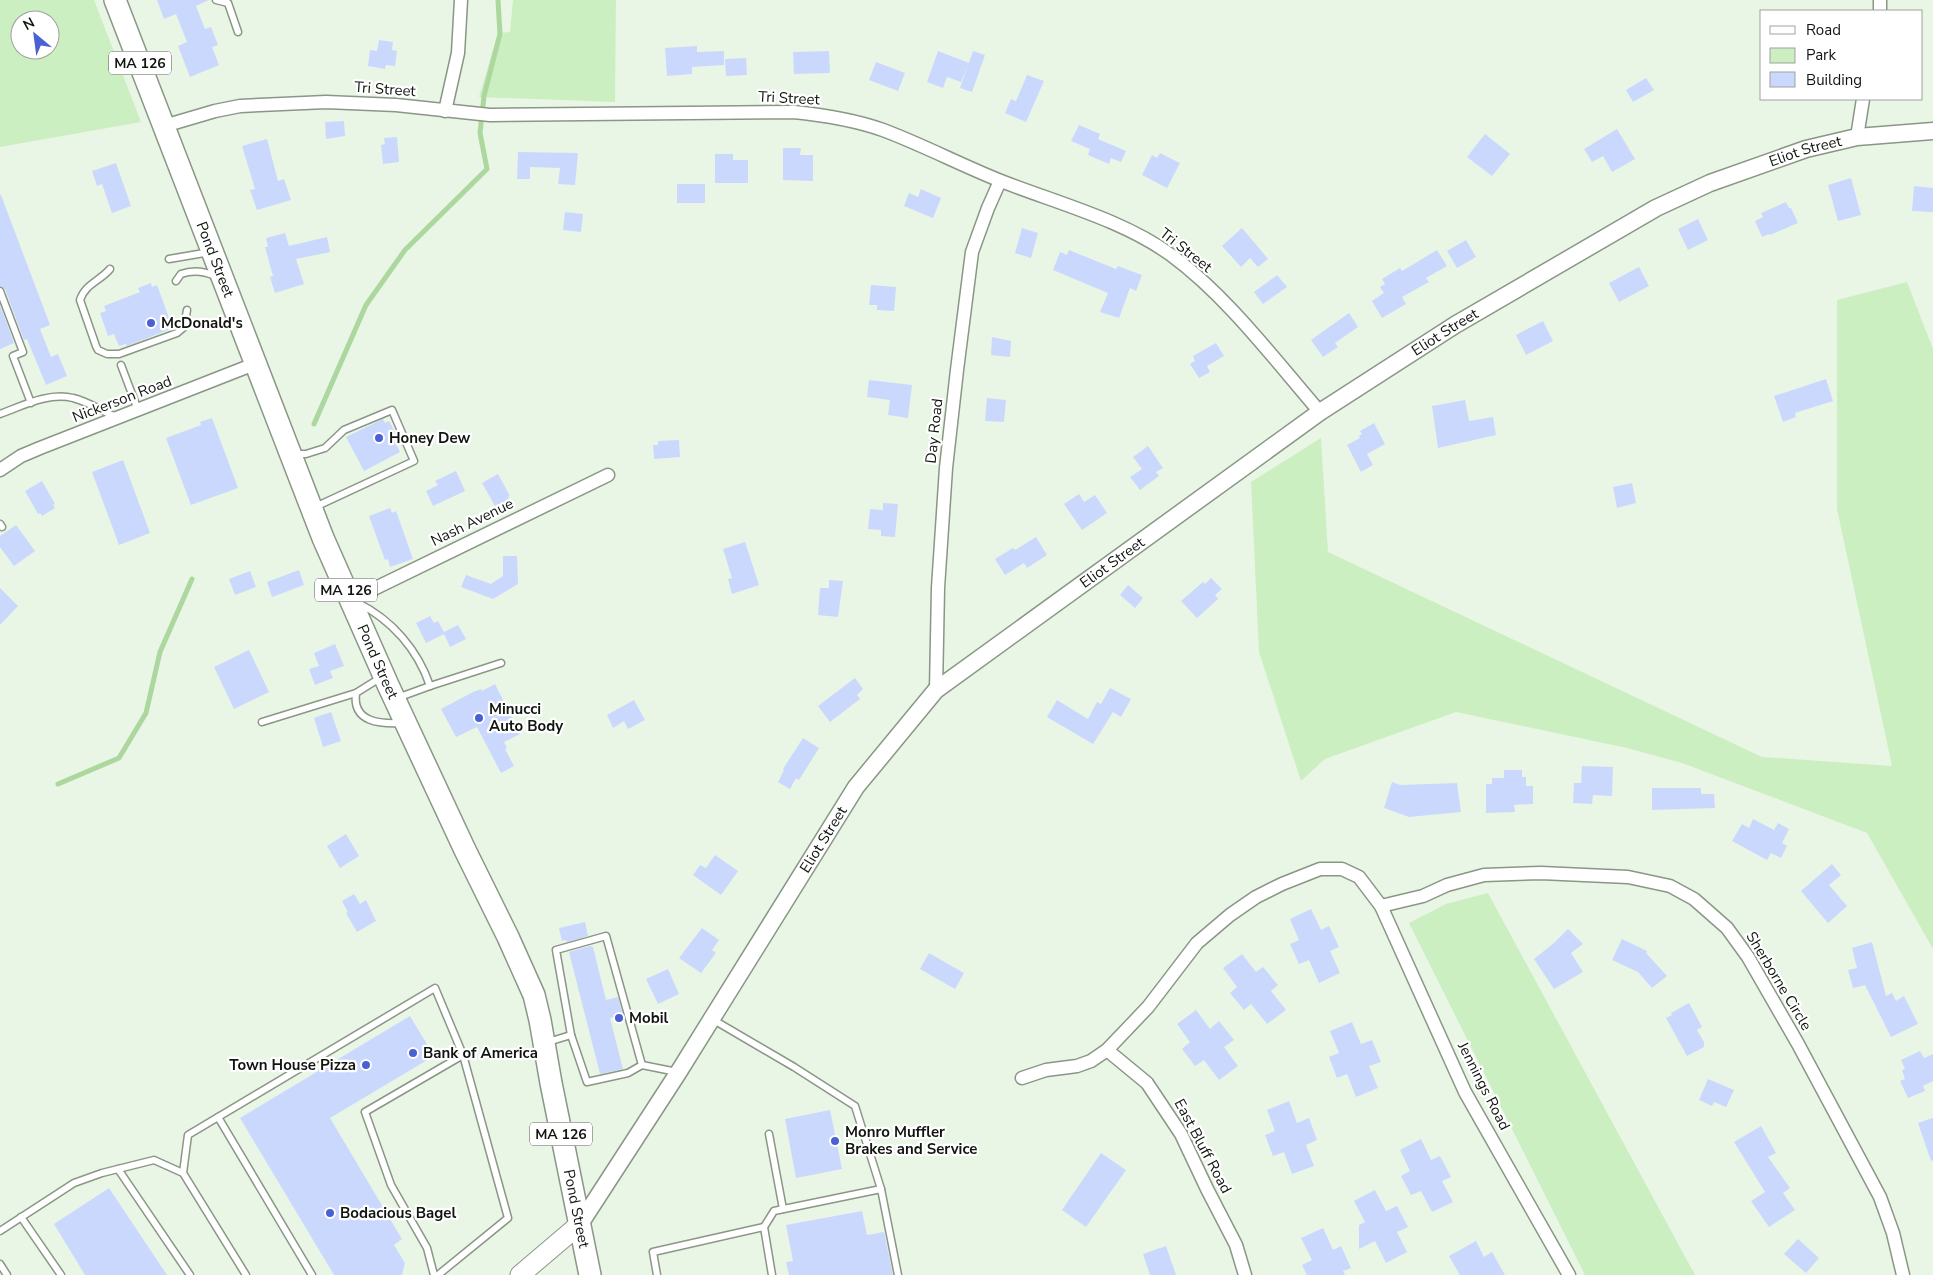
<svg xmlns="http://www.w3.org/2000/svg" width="1933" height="1275" font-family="'Nunito Sans',sans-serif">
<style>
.green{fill:#ccefc1;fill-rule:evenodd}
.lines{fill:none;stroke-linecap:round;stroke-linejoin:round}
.stream{stroke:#acd79e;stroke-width:5}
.building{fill:#cbd8fe}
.service-casing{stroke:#8a9686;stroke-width:9}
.minor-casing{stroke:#8a9686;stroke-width:15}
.tertiary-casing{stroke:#8a9686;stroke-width:19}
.secondary-casing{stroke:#8a9686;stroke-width:21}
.primary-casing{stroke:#8a9686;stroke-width:24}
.service{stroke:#fff;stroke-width:6}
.minor{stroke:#fff;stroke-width:12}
.tertiary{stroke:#fff;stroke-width:16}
.secondary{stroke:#fff;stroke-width:19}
.primary{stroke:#fff;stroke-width:21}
.poi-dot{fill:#4a60d5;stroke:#fff;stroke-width:2}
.labels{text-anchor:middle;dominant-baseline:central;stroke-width:4.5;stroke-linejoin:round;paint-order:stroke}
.shield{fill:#fff;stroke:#585b57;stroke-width:1}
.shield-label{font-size:14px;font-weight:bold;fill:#10150f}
.street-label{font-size:15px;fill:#10150f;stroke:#fff}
.poi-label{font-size:15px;font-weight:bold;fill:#10150f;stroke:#fff;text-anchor:start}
</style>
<rect width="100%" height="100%" fill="#e9f6e5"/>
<g class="green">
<path d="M0,0h94l47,122 -141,25zM20,20h30v30h-30z"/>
<path d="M513,0h103l-1,102 -136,-5 19,-64 12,-1z"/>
<path d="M1907,282l26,67v600l-66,-116 -185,-70 -55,-15 -171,-36 -131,47 -24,22 -42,-129 -8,-170 70,-44 7,114 434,205 130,9 -55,-257v-209z"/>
<path d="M1488,893l207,382h-110l-176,-352 37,-19z"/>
</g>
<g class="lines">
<g class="stream">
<path d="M314,424l52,-119 39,-55 82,-81 -7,-36 4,-37 16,-62 -2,-34"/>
<path d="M58,784l61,-26 27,-45 14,-61 32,-73"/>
</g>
</g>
<g class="building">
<path d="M157,0h52l-13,6 9,23 6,-2 7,18 -6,2 7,18 -29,12 -12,-31 9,-4 -11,-28 -12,5z"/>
<path d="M379,40l14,2 -1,8 5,1 -2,15 -9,-1 -1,4 -17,-3 2,-16 7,1z"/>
<path d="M697,46v6l27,-1v14l-32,2v7l-25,2 -2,-28z"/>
<path d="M829,51l1,22 -36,1 -1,-22z"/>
<path d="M938,51l31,12 -8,19 -14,-5 -4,11 -16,-6z"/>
<path d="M973,51l12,4 -13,37 -12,-4z"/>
<path d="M746,58l1,17 -21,1 -1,-17z"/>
<path d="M876,62l29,11 -7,18 -29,-11z"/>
<path d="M1027,75l17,6 -18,41 -21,-9 6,-14 5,2z"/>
<path d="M1646,78l8,12 -21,12 -7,-12z"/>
<path d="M344,121l1,15 -19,3 -1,-17z"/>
<path d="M1079,125l21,9 -2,5 28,12 -5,11 -10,-4 -2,6 -21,-9 2,-6 -19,-8z"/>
<path d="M1617,129l18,30 -23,13 -9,-16 -11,6 -8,-13z"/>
<path d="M1485,134l25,20 -18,22 -25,-19z"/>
<path d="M397,137l2,25 -16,2 -2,-19 4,-1 -1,-6z"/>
<path d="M267,139l11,42 6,-2 7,21 -34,10 -7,-20 5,-1 -13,-43z"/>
<path d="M783,148h18l-1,7h13v26l-30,-1z"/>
<path d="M518,152l60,1 -3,32 -17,-1 2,-16 -30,-1v12h-13z"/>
<path d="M1160,153l20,10 -13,25 -25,-13 10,-20 5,3z"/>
<path d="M715,154h18v6h15v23h-33z"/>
<path d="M116,163l15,43 -19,7 -10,-29 -5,2 -5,-15z"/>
<path d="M1851,178l10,37 -23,6 -10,-36z"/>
<rect x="677" y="184" width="28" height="19"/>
<path d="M1914,186l19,2v24l-21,-1z"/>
<path d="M921,189l20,9 -8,20 -29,-12 5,-13 9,4z"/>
<path d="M0,195h1l49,130 -10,4 11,28 7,-3 9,22 -21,9 -19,-46 -3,1 -19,-51 -5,-3z"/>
<path d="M1786,202l3,6h2l7,15 -28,12 -1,-1 -7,3 -7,-16 8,-4 -2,-4z"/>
<path d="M565,212l18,2 -2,18 -18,-2z"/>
<path d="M1698,219l10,21 -20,10 -10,-21z"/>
<path d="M1022,228l16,5 -7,25 -16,-5z"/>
<path d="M1242,228l26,31 -10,8 -8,-9 -9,9 -19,-21z"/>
<path d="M285,233l4,13 38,-9 3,15 -34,7 8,25 -29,9 -5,-16 3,-1 -8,-29h3l-2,-9z"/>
<path d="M1466,240l10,17 -19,11 -10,-17z"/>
<path d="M1069,250l47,19 2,-3 24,9 -6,16 -6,-3 -11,30 -19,-6 8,-19 -55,-23 7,-18 7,3z"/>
<path d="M1437,250l10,16 -21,12 3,4 -27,15 4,7 -24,14 -10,-17 12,-8 -4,-6 5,-3 -3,-5 18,-11 2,3z"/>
<path d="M1639,267l10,19 -30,16 -10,-19z"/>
<path d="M1277,275l10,12 -24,17 -9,-12z"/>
<path d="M151,283l1,4 5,-2 14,38 -5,2 2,5 -41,16 -1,-2 -7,2 -5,-12 -6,2 -8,-23 6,-2 -2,-5 36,-14 -2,-4z"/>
<path d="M871,285l25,2 -2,24 -17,-1v-5h-8z"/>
<path d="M0,305l14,38 -14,6z"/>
<path d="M1349,313l9,14 -23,16 3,4 -15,10 -12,-17z"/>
<path d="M1543,321l10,20 -27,14 -10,-20z"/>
<path d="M992,337l19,4 -1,16 -19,-2z"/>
<path d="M1216,343l8,13 -17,10 3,6 -11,6 -9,-14 5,-3 -2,-5z"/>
<path d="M1826,379l7,22 -38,12 1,4 -13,5 -9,-26z"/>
<path d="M869,380l43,5 -4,33 -20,-3 2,-15 -23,-3z"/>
<path d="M987,398l19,2 -2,22 -19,-1z"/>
<path d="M1465,400l4,21 24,-4 3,18 -58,13 -6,-42z"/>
<path d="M212,418l26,70 -47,17 -25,-67 35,-13 -1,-3z"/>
<path d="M383,419l2,4 4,-2 7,13 -4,2 8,16 -36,19 -18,-34z"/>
<path d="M1374,423l11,21 -18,10 6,11 -12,7 -14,-27 13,-7 -1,-2 3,-2 -2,-3z"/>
<path d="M679,440l1,17 -26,2 -1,-14h5v-4z"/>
<path d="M1148,446l15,22 -7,4 3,4 -19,14 -10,-13 12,-8 -9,-12z"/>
<path d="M123,460l27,73 -31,12 -27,-73z"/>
<path d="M456,471l9,20 -32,15 -7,-15 12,-6 -3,-4z"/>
<path d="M498,474l12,22 -2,1 4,9 -13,7 -17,-30z"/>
<path d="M42,481l13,23 -2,1 2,3 -13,8 -2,-3 -2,1 -13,-23z"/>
<path d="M1632,483l4,20 -19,5 -4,-21z"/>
<path d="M1079,494l5,8 11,-7 12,18 -25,17 -18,-26z"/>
<path d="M883,503l15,1 -3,33 -14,-1v-6l-13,-1 2,-20 13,1z"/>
<path d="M390,508l2,5 4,-2 17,48 -23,8 -2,-8 -3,1 -16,-44z"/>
<path d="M16,525l19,26 -21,15 -14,-19v-11z"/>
<path d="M1036,537l11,18 -20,13 -3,-5 -19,12 -10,-16 18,-11 2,2z"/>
<path d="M745,542l14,43 -27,9 -4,-15 4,-1 -9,-29z"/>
<path d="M503,556h14l1,28 -25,15 -32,-12 5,-12 25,9 12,-8z"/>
<path d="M299,570l5,15 -32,12 -5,-15z"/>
<path d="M250,571l6,16 -21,8 -6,-16z"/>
<path d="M1211,578l11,11 -7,6 3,4 -21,19 -16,-17 22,-19 2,2z"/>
<path d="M829,580l14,1 -5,36 -20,-2 2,-27h9z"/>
<path d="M1128,585l15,13 -8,10 -15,-13z"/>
<path d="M0,588l18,18 -18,19z"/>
<path d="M430,616l4,7 4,-2 6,11 14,-7 8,14 -16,8 -6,-13 -18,9 -10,-20z"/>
<path d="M335,644l9,22 -14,5 3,7 -18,7 -6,-16 10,-3 -5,-13z"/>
<path d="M249,650l20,42 -35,17 -20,-42z"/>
<path d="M855,678l8,11 -6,6 3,4 -30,23 -12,-16z"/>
<path d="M495,684l25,50 -16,8 3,6 -2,1 9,17 -13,7 -24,-46 -21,10 -15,-28 32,-17 8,-3 1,2z"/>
<path d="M1110,688l21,11 -10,18 -8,-5 -20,32 -46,-27 10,-17 31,19 9,-17 4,2z"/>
<path d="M634,700l11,20 -17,9 -4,-8 -11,7 -6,-13z"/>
<path d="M331,712l10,29 -18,6 -9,-29z"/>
<path d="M803,738l16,10 -20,32 -3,-2 -6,11 -12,-7 6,-12 -1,-1z"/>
<path d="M1582,766l31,1 -1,29 -19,-1 -1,9 -19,-1 1,-20h7z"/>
<path d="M1504,770h18v7h4v9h7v18l-19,1 1,7 -29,1v-29h6v-6h12z"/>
<path d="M1392,782l8,3 57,-2 4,29 -52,5 -25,-9z"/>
<path d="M1652,788h49v6h13l1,14 -63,2z"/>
<path d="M1753,819l21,11 4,-7 11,6 -7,14 5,3 -6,12 -10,-5 -4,7 -35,-19 10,-17 7,4z"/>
<path d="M346,834l13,22 -19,12 -13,-22z"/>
<path d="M715,855l23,16 -17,24 -28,-20 7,-10 6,3z"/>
<path d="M1832,864l9,11 -12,10 18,21 -19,17 -27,-32z"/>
<path d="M354,894l6,10 6,-4 10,21 -19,11 -11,-19 2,-1 -6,-11z"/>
<path d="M1311,909l10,21 8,-4 10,21 -9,4 10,22 -21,10 -10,-23 -10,4 -9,-20 9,-4 -9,-21z"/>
<path d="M585,922l3,14 -21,6 -1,-2 -4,1 -3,-13z"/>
<path d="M702,928l17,12 -7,10 4,3 -15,20 -22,-15z"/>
<path d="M1568,929l15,15 -12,9 12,19 -29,17 -20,-30 20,-16z"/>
<path d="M1622,939l25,12 -1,2 21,23 -15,12 -14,-16 -26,-12z"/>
<path d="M1872,942l14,54 6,-3 4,8 8,-5 14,28 -27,13 -26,-52 -12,3 -5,-18 9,-2 -5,-20z"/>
<path d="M590,946l3,1 13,53 12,-3 5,18 -13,3 13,51 -23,5 -31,-122z"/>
<path d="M929,953l35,20 -9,16 -35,-20z"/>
<path d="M1242,954l14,18 7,-5 15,18 -7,6 15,19 -19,14 -16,-20 -7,6 -14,-17 7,-6 -14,-19z"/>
<path d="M668,969l11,25 -21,10 -12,-25z"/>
<path d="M1689,1003l13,24 -5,3 7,12v5l-17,9 -21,-38 6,-3 -1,-2z"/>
<path d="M1196,1010l14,19 9,-8 15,19 -10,7 14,19 -19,14 -15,-20 -9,6 -13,-17 8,-7 -13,-18z"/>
<path d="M410,1016l24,40 -104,62 72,121 -8,6 11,18 -3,12h-68l-94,-157z"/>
<path d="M1352,1022l9,22 11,-4 9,22 -12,4 9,22 -22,9 -9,-23 -10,4 -8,-21 10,-4 -9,-22z"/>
<path d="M1920,1051l4,7 9,-4v27l-10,5 2,5 -17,7 -8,-17 5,-2 -3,-9 3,-1 -4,-9z"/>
<path d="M1708,1079l26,11 -8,17 -12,-5 -2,4 -13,-6z"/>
<path d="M1289,1101l8,22 12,-5 8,22 -11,5 8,21 -22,8 -8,-22 -11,4 -8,-21 10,-4 -8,-21z"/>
<path d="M830,1110l12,59 -46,9 -11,-59z"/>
<path d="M1933,1118v42l-2,1 -13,-38z"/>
<path d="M1761,1126l15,27 -8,4 22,31 -7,5 12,17 -26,17 -18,-26 14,-9 -31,-50z"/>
<path d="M1421,1139l10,21 9,-4 11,21 -9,4 11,21 -21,10 -11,-21 -10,4 -10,-19 9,-5 -10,-21z"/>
<path d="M1101,1153l25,17 -40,57 -24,-17z"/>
<path d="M109,1188l58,87h-82l-31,-51z"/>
<path d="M1375,1190l11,21 11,-5 11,21 -11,5 10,20 -21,11 -11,-22 -16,8v-24l6,-3 -11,-21z"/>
<path d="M862,1211l5,24 17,-3 9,43h-104l-3,-13 7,-1 -7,-36z"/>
<path d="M1323,1228l10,22 8,-4 10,22 -8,3 2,4h-38l-5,-10 10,-5 -11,-22z"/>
<path d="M1798,1239l21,19 -13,15 -22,-19z"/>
<path d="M1476,1241l8,16 8,-5 13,23h-45l-11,-19z"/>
<path d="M1166,1246l10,29h-26l-7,-21z"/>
</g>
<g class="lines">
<defs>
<g id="service">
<path d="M216,0l12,3 10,29"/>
<path d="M169,259l41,-7"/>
<path d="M110,269c-10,12 -25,15 -30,31l16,46 2,4 9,4h12l58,-21 7,-6 3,-17"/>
<path d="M176,281l5,-7c11,-4 23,-3 34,2"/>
<path d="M0,291l23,61 -10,4 18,47"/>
<path d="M121,365l17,45"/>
<path d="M0,414c22,-8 49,-22 73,-16 14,3 29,13 43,19"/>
<path d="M294,454h12l19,-6 19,-18 48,-20 22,51 -99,46"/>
<path d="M0,524l2,3"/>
<path d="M358,603c34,17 60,47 72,83l-33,12"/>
<path d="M380,678l-24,15c-4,30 25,31 46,30"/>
<path d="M430,686l71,-23"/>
<path d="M262,722l94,-29"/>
<path d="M712,1019l82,48 61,39 26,83"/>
<path d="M571,1035l-15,-85 50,-14 36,129"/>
<path d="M548,1042l23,-7 16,47 41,-9 14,-8 35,7"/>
<path d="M218,1117l94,158"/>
<path d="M769,1134l14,75"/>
<path d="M118,1169l72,106"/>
<path d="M183,1173l5,-38 247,-147 28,67 -98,57 26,73 36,63 7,27"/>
<path d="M21,1217l40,58"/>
<path d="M764,1227l10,-16 107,-22 17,86"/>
<path d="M0,1231l74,-48 28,-10 52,-13 29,13 63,102"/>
<path d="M0,1264l7,11"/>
<path d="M438,1275l70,-57 -45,-163"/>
<path d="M657,1275l-4,-23 111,-25 8,48"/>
</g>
<g id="minor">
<path d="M1880,11v-11"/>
<path d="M445,111l13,-58 3,-53"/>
<path d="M164,126l51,-15 25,-5 86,-4 70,3 94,10 304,-3c29,3 61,8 89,18 40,15 78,35 118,51 56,22 122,39 170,74 57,42 103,104 149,157"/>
<path d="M1857,137l6,-38"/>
<path d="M0,470l21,-14 19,-8 217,-85"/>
<path d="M351,600l257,-125"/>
<path d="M936,690l2,-102 8,-120 11,-98 15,-118 16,-44 12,-27"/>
<path d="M1381,906l42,-10 24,-11 37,-10 57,-2 87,4 42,9 24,13 33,29 21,29 50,87 82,153 13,36 10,42"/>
<path d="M1107,1050l40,33 34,51 26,55 29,56 9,30"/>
<path d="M1022,1078l24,-8 31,-4 14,-5 16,-11 41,-43 49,-64 33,-28 26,-18 26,-13 38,-15h22l17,8 22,29 84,186 104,183"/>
</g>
<g id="tertiary">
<path id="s1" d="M580,1224l98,-151 178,-286 80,-97 384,-278 135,-87 201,-117 54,-25 96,-34 51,-12 76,-6"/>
</g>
<path id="secondary" d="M520,1275l60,-51"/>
<g id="primary">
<path id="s2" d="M115,0l208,538 65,147 77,165 43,87 26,58 6,25 11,63 39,192"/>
</g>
</defs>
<use href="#service" class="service-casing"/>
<use href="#minor" class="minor-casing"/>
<use href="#tertiary" class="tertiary-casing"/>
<use href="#secondary" class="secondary-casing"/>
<use href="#primary" class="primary-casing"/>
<use href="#service" class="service"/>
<use href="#minor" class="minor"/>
<use href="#tertiary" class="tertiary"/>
<use href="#secondary" class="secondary"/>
<use href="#primary" class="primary"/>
</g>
<g class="poi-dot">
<circle cx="151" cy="323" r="5"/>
<circle cx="379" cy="438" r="5"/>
<circle cx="479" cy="718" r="5"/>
<circle cx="619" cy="1018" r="5"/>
<circle cx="413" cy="1053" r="5"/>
<circle cx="366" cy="1065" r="5"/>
<circle cx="835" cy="1141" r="5"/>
<circle cx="330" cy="1213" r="5"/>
</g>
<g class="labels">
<g class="shield">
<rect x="109" y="51.5" width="62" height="23" rx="4"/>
<rect x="315" y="578.5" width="62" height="23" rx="4"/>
<rect x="530" y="1122.5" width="62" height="23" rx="4"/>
</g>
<g class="shield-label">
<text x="140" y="63">MA 126</text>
<text x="346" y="590">MA 126</text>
<text x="561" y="1134">MA 126</text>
</g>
<g class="street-label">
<text transform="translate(385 89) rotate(4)">Tri Street</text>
<text transform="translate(789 98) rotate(3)">Tri Street</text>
<text stroke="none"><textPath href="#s1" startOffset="1670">Eliot Street</textPath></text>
<text transform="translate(1186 250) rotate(38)">Tri Street</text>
<text stroke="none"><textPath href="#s2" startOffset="278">Pond Street</textPath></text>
<text stroke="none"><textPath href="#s1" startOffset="1265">Eliot Street</textPath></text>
<text transform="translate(122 399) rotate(-21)">Nickerson Road</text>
<text transform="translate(934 431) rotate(-84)">Day Road</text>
<text transform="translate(472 522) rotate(-26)">Nash Avenue</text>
<text stroke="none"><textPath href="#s1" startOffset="860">Eliot Street</textPath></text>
<text stroke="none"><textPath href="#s2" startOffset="712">Pond Street</textPath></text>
<text stroke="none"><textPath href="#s1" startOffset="455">Eliot Street</textPath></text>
<text transform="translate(1779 981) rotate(59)">Sherborne Circle</text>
<text transform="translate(1484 1086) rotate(63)">Jennings Road</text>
<text transform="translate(1203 1146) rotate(62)">East Bluff Road</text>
<text stroke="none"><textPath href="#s2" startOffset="1298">Pond Street</textPath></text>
</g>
<g class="poi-label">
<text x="161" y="323">McDonald's</text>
<text x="389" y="438">Honey Dew</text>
<text x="489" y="709">Minucci<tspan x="489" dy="17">Auto Body</tspan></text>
<text x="629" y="1018">Mobil</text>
<text x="423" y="1053">Bank of America</text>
<text x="356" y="1065" text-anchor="end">Town House Pizza</text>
<text x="845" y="1132">Monro Muffler<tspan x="845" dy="17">Brakes and Service</tspan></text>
<text x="340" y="1213">Bodacious Bagel</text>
</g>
</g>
<rect x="1760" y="10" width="162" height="90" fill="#ffffff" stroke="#9fa19f"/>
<rect x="1770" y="26" width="25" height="8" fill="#ffffff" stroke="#9fa19f"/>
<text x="1806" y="35" font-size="15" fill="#10150f">Road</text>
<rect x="1770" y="48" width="25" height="15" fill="#ccefc1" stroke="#9fa19f"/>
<text x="1806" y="60" font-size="15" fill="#10150f">Park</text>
<rect x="1770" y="72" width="25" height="15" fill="#cbd8fe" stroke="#9fa19f"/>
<text x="1806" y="85" font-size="15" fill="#10150f">Building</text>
<g transform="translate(35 35) rotate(331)"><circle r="24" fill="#ffffff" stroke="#9fa19f"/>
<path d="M0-4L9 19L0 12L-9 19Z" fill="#4a60d5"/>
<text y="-8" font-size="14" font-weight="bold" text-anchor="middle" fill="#10150f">N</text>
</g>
</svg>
